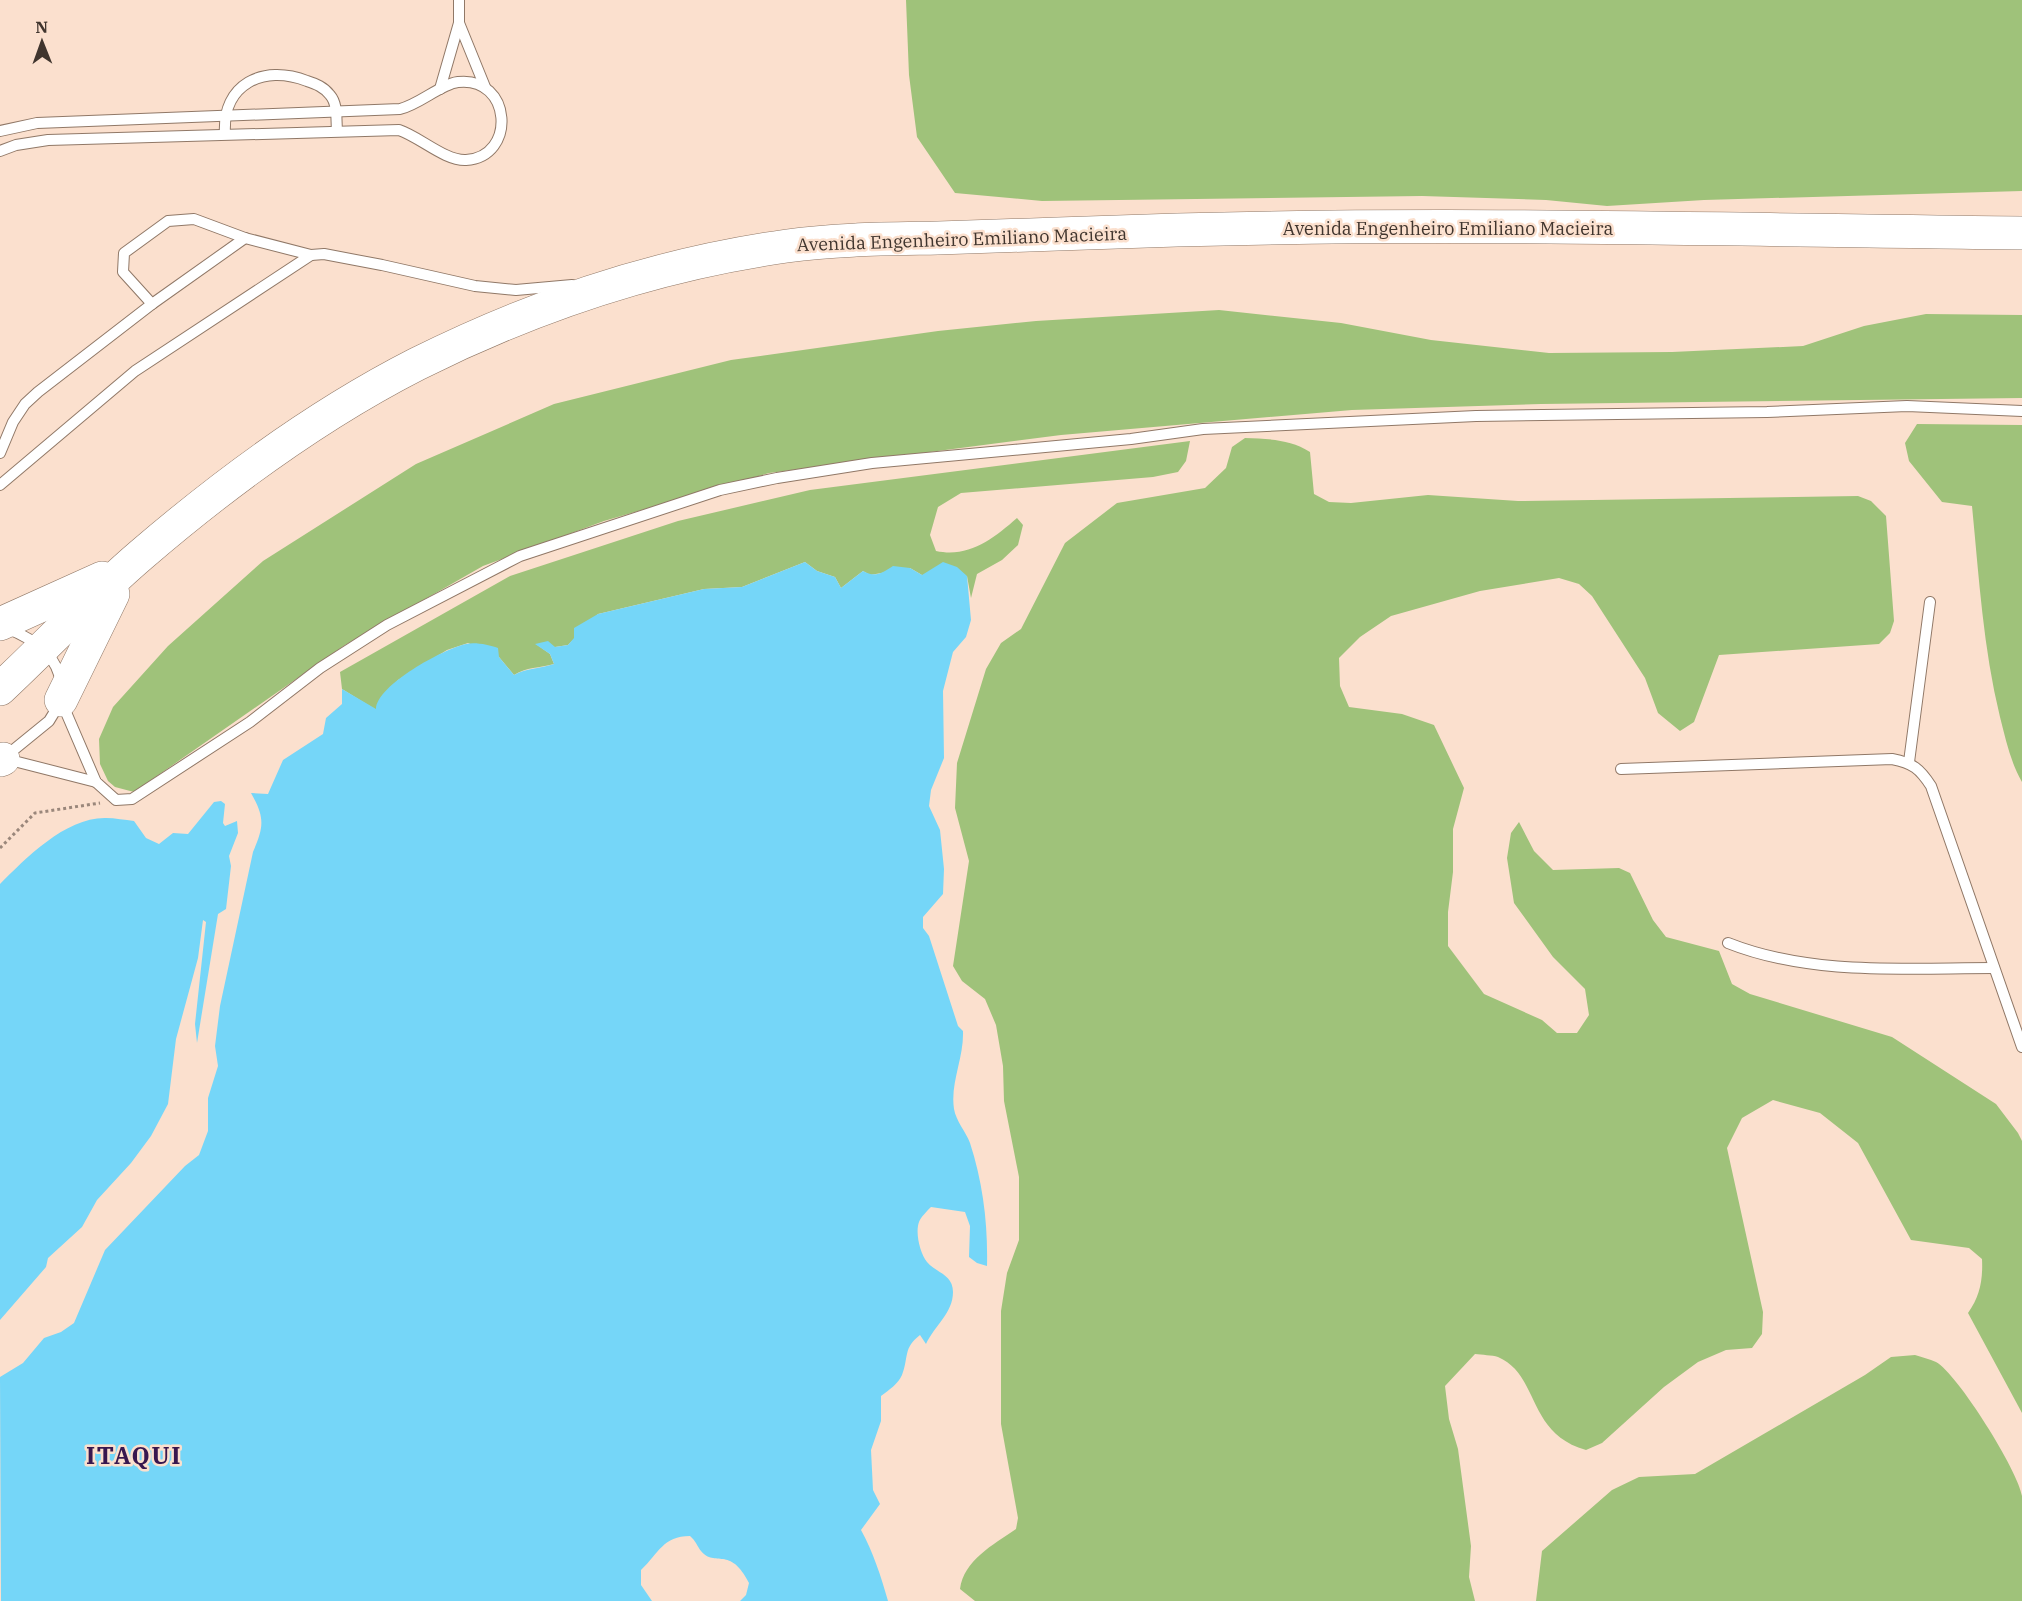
<svg xmlns="http://www.w3.org/2000/svg" width="2022" height="1601" font-family="'IBM Plex Serif',serif">
<style>
.green{fill:#9fc27a}
.water{fill:#75d6f8}
.lines{fill:none;stroke-linecap:round;stroke-linejoin:round}
.service-casing{stroke:#907867;stroke-width:12}
.trunk-casing{stroke:#907867;stroke-width:34}
.path{stroke:#9a877b;stroke-width:3;stroke-dasharray:3 3;stroke-linecap:butt}
.service{stroke:#fff;stroke-width:10}
.trunk{stroke:#fff;stroke-width:33}
.labels{text-anchor:middle;dominant-baseline:central;stroke-width:5;stroke-linejoin:round;paint-order:stroke}
.street-label{font-size:18px;fill:#40352e;stroke:#fbe0ce}
.district-label{font-size:24px;font-weight:bold;letter-spacing:1.5px;fill:#38174f;stroke:#fbe0ce}
</style>
<rect width="100%" height="100%" fill="#fbe0ce"/>
<g class="green">
<path d="M906,0h1116v191l-318,9 -97,6 -61,-6 -124,-4 -380,5 -87,-8 -38,-56 -8,-62z"/>
<path d="M1219,310l122,13 90,17 118,13 123,-1 131,-6 61,-20 62,-12 96,1v83l-481,6 -189,6 -291,25 -292,38 -165,48 -121,45 -138,79 -211,147 -19,-5 -7,-6 -8,-17 -1,-25 14,-32 55,-61 95,-85 153,-97 138,-60 177,-44 207,-29 98,-10z"/>
<path d="M1917,424l105,1v357c-12,-21 -16,-42 -22,-65 -17,-70 -21,-140 -28,-211l-30,-4 -33,-41 -4,-18z"/>
<path d="M1245,438c23,1 45,1 65,14l4,42 15,8 22,1 77,-8 90,6 340,-5 13,5 15,15 8,105 -4,12 -11,11 -160,11 -25,67 -14,9 -22,-18 -13,-35 -53,-82 -13,-12 -20,-6 -79,13 -89,25 -31,21 -21,21 1,28 9,21 53,7 32,11 30,63 -11,41v43l-5,40v34l36,48 58,26 15,13h20l12,-18 -4,-26 -32,-32 -39,-54 -7,-45 4,-25 8,-11 15,29 19,19 66,-2 11,5 23,47 13,17 53,14 13,33 18,10 142,43 104,67 22,29 4,8v272l-54,-100c12,-17 15,-33 14,-54l-13,-11 -58,-8 -53,-97 -38,-30 -47,-13 -31,18 -15,30 36,164 -1,22 -10,14 -26,2 -28,12 -34,25 -62,56 -16,7c-60,-17 -46,-75 -88,-93 -6,-2 -16,-2 -23,-3l-30,32 4,33 9,30 13,97 -2,31 6,24h-500l-15,-12c4,-29 33,-44 56,-60l2,-11 -17,-94v-113l6,-38 12,-33v-63l-15,-76 -1,-35 -7,-41 -11,-26 -23,-18 -9,-15 16,-105 -14,-53 2,-45 29,-94 15,-26 20,-14 44,-86 52,-40 88,-15 21,-20 6,-21z"/>
<path d="M1190,441l-4,20 -8,11 -25,5 -192,16 -23,14 -8,28 6,16c33,7 57,-12 81,-33l6,7 -5,20 -16,15 -25,14 -6,24 -4,-22 -45,-1 -12,-7 -40,7 -7,-4 -22,17 -6,-11 -18,-6 -12,-9 -63,25 -38,2 -106,25 -30,31 -13,2 -19,-3 14,10 4,10c-14,4 -28,3 -40,11l-15,-18 -31,-14 -21,7 -49,30 -22,30 -34,-21 -2,-17 170,-96 168,-55 132,-31z"/>
<path d="M1915,1355c6,2 15,4 21,7 21,11 83,110 86,134 0,34 0,71 0,105h-486l6,-50 70,-61 27,-13 56,-3 170,-99 26,-18z"/>
</g>
<g class="water">
<path d="M805,562l12,9 18,6 6,11 22,-17c12,7 19,2 30,-5l17,2 12,7 21,-13 14,5 10,9 4,44 -5,17 -13,15 -10,39 1,67 -13,32 -2,16 11,24 4,39 -1,25 -20,23v11l6,8 29,90 5,5c1,27 -13,52 -9,78 2,12 12,23 16,34 13,40 18,81 17,123l-10,-3 -8,-6 1,-31 -5,-14 -34,-5c-4,4 -10,10 -12,15 -4,11 1,31 8,40 9,11 26,12 26,30 0,21 -18,33 -27,52l-6,-9c-17,13 -11,22 -18,40 -4,9 -13,15 -21,21v25l-10,29 2,40 7,14 -19,26c12,22 20,46 27,71h-148l6,-6 3,-12c-19,-38 -34,-15 -48,-32 -4,-5 -5,-10 -11,-15 -27,0 -31,17 -49,34v15l11,16h-651l-1,-224 23,-14 21,-25 17,-6 13,-9 31,-73 80,-84 14,-11 9,-24v-33l10,-32 -3,-20 5,-40 33,-154c11,-26 12,-34 -2,-59l17,1 15,-34 40,-26 3,-16 16,-14v-15l34,20c1,-24 67,-60 90,-65 10,-2 23,1 32,4l1,9 15,18c12,-7 26,-6 40,-11l-4,-10 -15,-10 13,-3 7,6 13,-2 6,-7v-10l24,-14 106,-25 38,-2z"/>
<path d="M221,801l4,3 -2,19 2,3 12,-5 1,12 -9,23 2,10 -5,43 -8,5 -21,129 -2,-19 11,-102 -3,-2 -5,38 -22,81 -8,65 -17,32 -20,27 -34,37 -15,27 -34,31 -2,9 -46,53v-436c26,-26 66,-67 106,-66 9,0 19,2 28,3l12,17 13,6 14,-11 15,1 26,-32z"/>
</g>
<g class="lines">
<defs>
<g id="service">
<path d="M459,23l26,64"/>
<path d="M440,89l19,-66v-23"/>
<path d="M0,131l37,-8 363,-14c20,-5 41,-25 58,-27 54,-6 59,75 8,78 -21,1 -46,-23 -67,-30l-351,10 -32,5 -16,6"/>
<path d="M225,134c-3,-50 38,-70 82,-53 9,3 17,6 23,14 8,9 6,25 7,36"/>
<path d="M152,304l-29,-32 1,-19 44,-32 26,-2 51,19 66,17 13,-1 58,11 93,21 41,4 56,-5"/>
<path d="M0,453l13,-31 12,-18 13,-12 114,-88 93,-66"/>
<path d="M0,485l135,-114 176,-116"/>
<path d="M6,628c26,10 52,26 55,56"/>
<path d="M62,703l34,79 20,18 16,-1 118,-77 70,-54 67,-43 133,-69 200,-66 57,-12 95,-15 259,-24 72,-10 273,-13 291,-4 140,-6 115,5"/>
<path d="M6,756l43,-35 11,-18"/>
<path d="M6,759l90,23"/>
<path d="M1909,762l21,-160"/>
<path d="M1621,769l271,-10c21,4 28,10 39,27l91,261"/>
<path d="M1728,943c83,33 178,25 266,25"/>
</g>
<g id="trunk">
<path d="M0,624l102,-46"/>
<path d="M0,689c47,-44 92,-92 141,-134 85,-73 176,-140 276,-191 116,-58 241,-100 370,-118 50,-7 101,-7 151,-8 80,-3 159,-5 239,-8 281,-8 563,0 845,3"/>
<path d="M61,700l52,-106"/>
<path d="M0,760l3,-1"/>
</g>
</defs>
<use href="#service" class="service-casing"/>
<use href="#trunk" class="trunk-casing"/>
<path class="path" d="M0,848l35,-35 65,-10"/>
<use href="#service" class="service"/>
<use href="#trunk" class="trunk"/>
</g>
<g class="labels">
<g class="street-label">
<text x="1448" y="228">Avenida Engenheiro Emiliano Macieira</text>
<text transform="translate(962 239) rotate(-2)">Avenida Engenheiro Emiliano Macieira</text>
</g>
<g class="district-label">
<text x="134" y="1455">ITAQUI</text>
</g>
</g>
<g transform="translate(42 42) rotate(359)" stroke="#fbe0ce" stroke-width="4.5" paint-order="stroke">
<path d="M0-4.5L10 22L0 15L-10 22Z" fill="#40352e"/>
<text y="-9" font-size="16" font-weight="bold" text-anchor="middle" fill="#40352e">N</text>
</g>
</svg>
